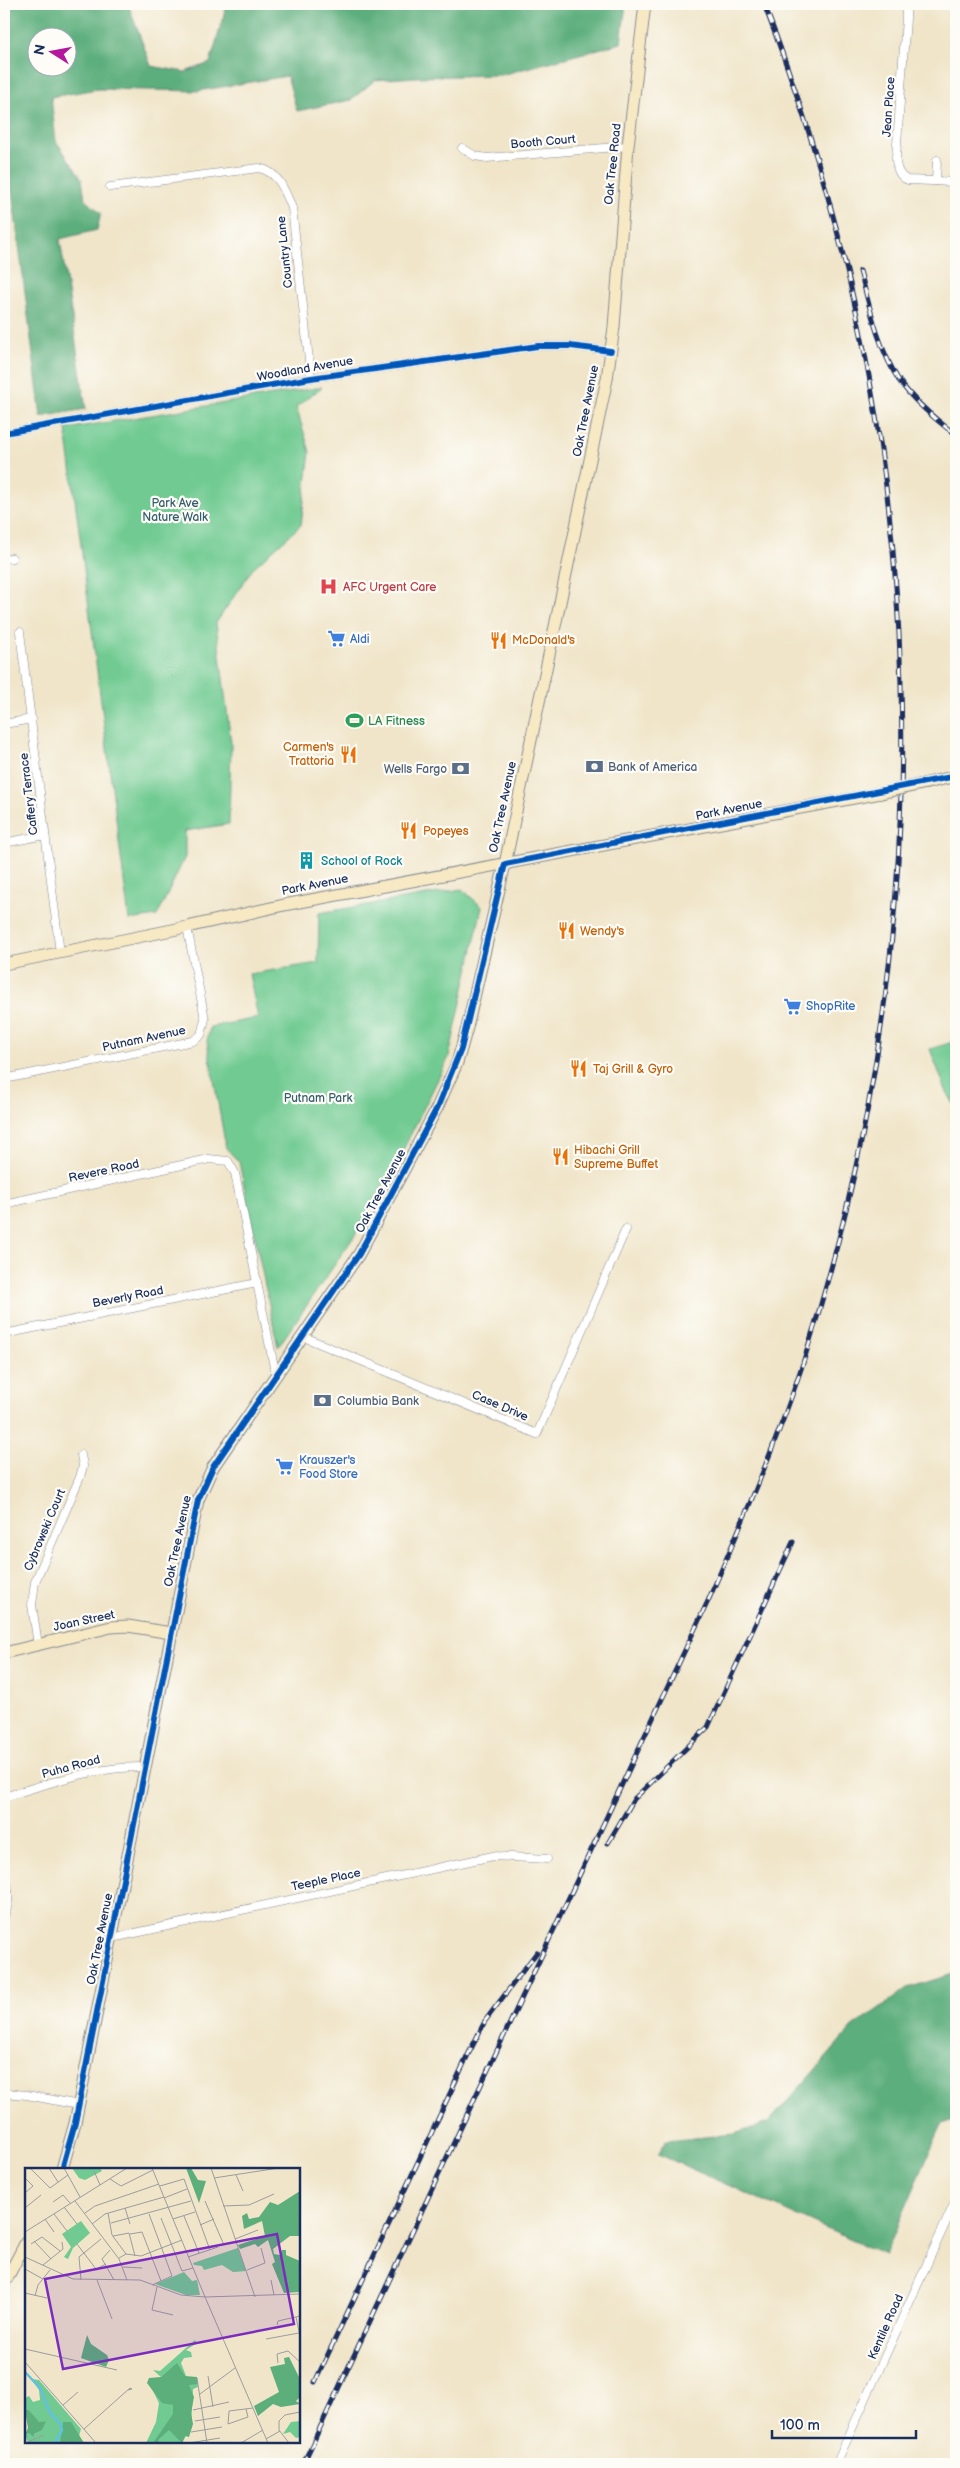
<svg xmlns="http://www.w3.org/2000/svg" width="960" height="2468" font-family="'Balsamiq Sans',sans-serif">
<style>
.green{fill:#70ca91;stroke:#467c78}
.forest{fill:#5cae7b;stroke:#3c6e6c;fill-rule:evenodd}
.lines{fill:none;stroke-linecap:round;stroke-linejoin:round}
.street-casing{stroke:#868a94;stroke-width:9}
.secondary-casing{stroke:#868a94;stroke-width:13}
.street{stroke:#fff;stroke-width:8}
.secondary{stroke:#f7e9c3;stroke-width:11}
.rail-casing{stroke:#1b2f5e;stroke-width:5}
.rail{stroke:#fdfcf7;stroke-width:3;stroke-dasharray:9;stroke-linecap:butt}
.secondary-bridge-casing{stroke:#868a94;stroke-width:13;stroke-linecap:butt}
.secondary-bridge{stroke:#f7e9c3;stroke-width:11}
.cycleway-casing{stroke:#fdfcf7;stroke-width:9}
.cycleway{stroke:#0057b8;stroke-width:6}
.labels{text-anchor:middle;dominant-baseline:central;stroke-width:4.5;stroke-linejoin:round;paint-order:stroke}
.street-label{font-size:12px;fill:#1b2f5e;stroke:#fdfcf7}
.park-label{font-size:12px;fill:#355e6d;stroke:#fdfcf7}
.health-label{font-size:12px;fill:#be3a42;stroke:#fdfcf7;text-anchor:start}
.shop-label{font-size:12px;fill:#366cbe;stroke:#fdfcf7;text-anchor:start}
.food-label{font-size:12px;fill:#c56008;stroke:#fdfcf7;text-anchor:start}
.leisure-label{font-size:12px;fill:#27864d;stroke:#fdfcf7;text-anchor:start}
.service-label{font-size:12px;fill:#4e5e75;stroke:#fdfcf7;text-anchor:start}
.culture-label{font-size:12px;fill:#0d838f;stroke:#fdfcf7;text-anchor:start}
.inset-river{fill:none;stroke:#62c1e0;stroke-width:2.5}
.inset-road{fill:none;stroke:#9b9c9e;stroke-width:1}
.view{fill:#7b2cbf;fill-opacity:0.15;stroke:#7b2cbf;stroke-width:2.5}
.inset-edge{fill:none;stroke:#1b2f5e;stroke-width:2.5}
</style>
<rect width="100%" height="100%" fill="#fdfcf7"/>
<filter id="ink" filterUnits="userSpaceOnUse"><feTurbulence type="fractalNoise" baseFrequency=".02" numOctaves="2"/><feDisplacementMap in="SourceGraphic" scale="10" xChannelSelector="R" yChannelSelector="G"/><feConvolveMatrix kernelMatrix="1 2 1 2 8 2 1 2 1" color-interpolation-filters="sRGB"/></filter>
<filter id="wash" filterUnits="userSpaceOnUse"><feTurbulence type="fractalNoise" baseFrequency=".0096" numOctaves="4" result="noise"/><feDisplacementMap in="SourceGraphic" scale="20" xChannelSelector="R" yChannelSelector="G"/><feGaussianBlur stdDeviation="1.12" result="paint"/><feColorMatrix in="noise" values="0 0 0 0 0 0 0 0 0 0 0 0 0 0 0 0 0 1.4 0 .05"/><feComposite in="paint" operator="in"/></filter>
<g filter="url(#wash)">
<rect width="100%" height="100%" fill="#f0e5c9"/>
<g class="green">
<path d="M322,387l-26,20 14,45 -9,73 -47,42 -38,56 15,120 -2,81 -44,7v26l-28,59 -28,4 -63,-491z"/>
<path d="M462,889l20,18 -33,150 -47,95 -47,83 -77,112 -39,-185 -13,-14 -19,-107 3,-14 48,-9 -9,-44 69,-11 1,-50z"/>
<path d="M956,1041v67l-11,-20 -15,-39z"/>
</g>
<g class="forest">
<path d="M4,4h124l23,62 34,6 25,-9 17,-59h399l-5,39 -120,32 -85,2 -41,3 -24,20 -54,11 -10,-35 -89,15 -100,-2 -47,8 5,44 26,38 3,20 16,14 -4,17 -37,9 26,170 -45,8 -37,-288zM38,38h30v30h-30z"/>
<path d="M956,1973v146l-14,5 -57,131 -227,-101 8,-13 68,-7 34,-11 86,-97 54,-38z"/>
</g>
</g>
<g filter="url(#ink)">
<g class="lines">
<defs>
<g id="street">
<path d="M906,4v14l-10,140c0,9 3,19 12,22l48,2"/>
<path d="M462,148l13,8 12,2 141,-12"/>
<path d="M936,181l1,-21"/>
<path d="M110,187l149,-19c20,4 26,23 33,40l19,170"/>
<path d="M4,433l307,-55 227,-32h32l41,5"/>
<path d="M4,559l8,-1"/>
<path d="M20,632l40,321"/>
<path d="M4,724l28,-5"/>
<path d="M4,843l41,-8"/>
<path d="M4,1079l189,-38 8,-6 4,-16 -18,-92"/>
<path d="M4,1204l205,-45 19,2 7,12 41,204"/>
<path d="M4,1334l253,-51"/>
<path d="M304,1337l233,97 89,-205"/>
<path d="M38,1645l-6,-40 3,-23 45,-105 3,-11 -2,-11"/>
<path d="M4,1797c46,-14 92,-31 141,-30"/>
<path d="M4,1873c5,15 7,29 0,43"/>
<path d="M112,1938l381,-82 54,3"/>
<path d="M4,2093l23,2 52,10"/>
<path d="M836,2464l120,-264"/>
</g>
<g id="secondary">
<path d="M927,783l29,-7"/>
<path d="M4,964l183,-37 97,-22 597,-112"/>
<path d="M4,1653l107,-26 17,-1 43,7"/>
<path d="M62,2169l13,-46 123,-623 15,-33 146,-213 78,-146 20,-45 10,-35 38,-164 102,-485 7,-52 14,-181 17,-142"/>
<path d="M4,2284l22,-42"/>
</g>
</defs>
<use href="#street" class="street-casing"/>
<use href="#secondary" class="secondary-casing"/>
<use href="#street" class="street"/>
<use href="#secondary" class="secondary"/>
<defs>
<g id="rail">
<path d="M860,271c10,36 18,76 38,108 15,22 37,40 58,56"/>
<path d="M608,1843l26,-44 74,-72 85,-185"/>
<path d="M315,2382l152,-325 18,-36 52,-69"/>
<path d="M303,2464l405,-863c34,-78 68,-156 95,-238 144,-447 130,-921 -39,-1359"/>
</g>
</defs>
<use href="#rail" class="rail-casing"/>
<use href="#rail" class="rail"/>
<defs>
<path id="secondary-bridge" d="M881,793l46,-10"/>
</defs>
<use href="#secondary-bridge" class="secondary-bridge-casing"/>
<use href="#secondary-bridge" class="secondary-bridge"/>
<defs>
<g id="cycleway">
<path d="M4,433l307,-55 227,-32h32l41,5"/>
<path d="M62,2169l13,-46 123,-623 15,-33 146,-213 78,-146 24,-59 44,-185 451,-88"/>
</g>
</defs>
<use href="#cycleway" class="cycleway-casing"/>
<use href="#cycleway" class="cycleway"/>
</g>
</g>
<defs>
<symbol id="hospital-bare" viewBox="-9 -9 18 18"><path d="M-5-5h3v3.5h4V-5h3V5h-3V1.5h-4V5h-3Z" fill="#e0444e" stroke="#fdfcf7" stroke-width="2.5" paint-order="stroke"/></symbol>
<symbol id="supermarket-bare" viewBox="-9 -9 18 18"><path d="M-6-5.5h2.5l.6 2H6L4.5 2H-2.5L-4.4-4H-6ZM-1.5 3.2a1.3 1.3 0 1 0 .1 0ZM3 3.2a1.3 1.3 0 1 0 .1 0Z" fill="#3f7fe0" stroke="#fdfcf7" stroke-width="2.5" paint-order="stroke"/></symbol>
<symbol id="restaurant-bare" viewBox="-9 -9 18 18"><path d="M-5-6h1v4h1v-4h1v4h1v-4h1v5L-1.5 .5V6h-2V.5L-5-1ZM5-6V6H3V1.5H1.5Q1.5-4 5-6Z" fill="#e8710a" stroke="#fdfcf7" stroke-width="2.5" paint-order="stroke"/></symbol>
<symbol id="stadium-bare" viewBox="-9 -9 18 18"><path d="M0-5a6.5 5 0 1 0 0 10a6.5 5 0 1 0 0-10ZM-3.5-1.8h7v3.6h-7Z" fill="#2e9e5b" stroke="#fdfcf7" stroke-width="2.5" paint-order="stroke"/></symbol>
<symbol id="bank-bare" viewBox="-9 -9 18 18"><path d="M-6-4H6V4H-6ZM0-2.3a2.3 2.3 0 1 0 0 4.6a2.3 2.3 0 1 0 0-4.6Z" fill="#5c6f8a" stroke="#fdfcf7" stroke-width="2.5" paint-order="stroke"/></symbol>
<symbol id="building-bare" viewBox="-9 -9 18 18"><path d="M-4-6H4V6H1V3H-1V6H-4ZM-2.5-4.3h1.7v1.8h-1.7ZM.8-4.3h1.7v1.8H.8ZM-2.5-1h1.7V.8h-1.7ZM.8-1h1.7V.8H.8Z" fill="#0f9aa8" stroke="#fdfcf7" stroke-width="2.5" paint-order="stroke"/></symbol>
</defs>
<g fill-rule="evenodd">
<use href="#hospital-bare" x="316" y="574" width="25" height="25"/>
<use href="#supermarket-bare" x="324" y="626" width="25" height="25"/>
<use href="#restaurant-bare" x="486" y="628" width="25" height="25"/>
<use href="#stadium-bare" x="342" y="708" width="25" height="25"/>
<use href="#restaurant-bare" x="336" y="742" width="25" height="25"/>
<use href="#bank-bare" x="582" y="754" width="25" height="25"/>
<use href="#bank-bare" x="448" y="756" width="25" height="25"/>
<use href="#restaurant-bare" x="396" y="818" width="25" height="25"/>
<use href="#building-bare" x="294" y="848" width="25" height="25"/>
<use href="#restaurant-bare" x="554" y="918" width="25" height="25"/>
<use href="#supermarket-bare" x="780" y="994" width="25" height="25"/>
<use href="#restaurant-bare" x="566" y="1056" width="25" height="25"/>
<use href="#restaurant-bare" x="548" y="1144" width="25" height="25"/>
<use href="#bank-bare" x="310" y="1388" width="25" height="25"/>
<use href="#supermarket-bare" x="272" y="1454" width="25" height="25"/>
</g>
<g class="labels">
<g class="street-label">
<text transform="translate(889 107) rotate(-86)">Jean Place</text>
<text transform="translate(543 142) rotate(-5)">Booth Court</text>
<text transform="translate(613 164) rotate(-84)">Oak Tree Road</text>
<text transform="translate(285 252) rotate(-96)">Country Lane</text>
<text transform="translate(305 369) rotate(-10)">Woodland Avenue</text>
<text transform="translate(586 411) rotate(-79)">Oak Tree Avenue</text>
<text transform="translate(29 794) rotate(-97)">Caffery Terrace</text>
<text transform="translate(503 807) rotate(-78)">Oak Tree Avenue</text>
<text transform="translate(729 810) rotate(-11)">Park Avenue</text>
<text transform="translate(315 885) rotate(-11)">Park Avenue</text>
<text transform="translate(144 1039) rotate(-12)">Putnam Avenue</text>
<text transform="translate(104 1171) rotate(-12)">Revere Road</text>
<text transform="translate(381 1191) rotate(-62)">Oak Tree Avenue</text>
<text transform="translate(128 1297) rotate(-11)">Beverly Road</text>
<text transform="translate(500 1406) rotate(23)">Case Drive</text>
<text transform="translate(45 1530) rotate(-67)">Cybrowski Court</text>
<text transform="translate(178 1541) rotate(-78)">Oak Tree Avenue</text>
<text transform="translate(84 1621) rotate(-12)">Joan Street</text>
<text transform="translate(71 1767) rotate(-15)">Puha Road</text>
<text transform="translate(326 1880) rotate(-12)">Teeple Place</text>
<text transform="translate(100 1939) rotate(-79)">Oak Tree Avenue</text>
<text transform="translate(886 2327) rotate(-66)">Kentile Road</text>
</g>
<g class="park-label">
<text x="175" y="503">Park Ave<tspan x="175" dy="14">Nature Walk</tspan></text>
<text x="318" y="1098">Putnam Park</text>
</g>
<g class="health-label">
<text x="343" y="587">AFC Urgent Care</text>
</g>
<g class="shop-label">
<text x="350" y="639">Aldi</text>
<text x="806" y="1006">ShopRite</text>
<text x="299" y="1460">Krauszer's<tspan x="299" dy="14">Food Store</tspan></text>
</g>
<g class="food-label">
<text x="512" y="640">McDonald's</text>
<text x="334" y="747" text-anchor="end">Carmen's<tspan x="334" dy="14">Trattoria</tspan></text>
<text x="423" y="831">Popeyes</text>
<text x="580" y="931">Wendy's</text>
<text x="593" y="1069">Taj Grill &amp; Gyro</text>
<text x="574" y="1150">Hibachi Grill<tspan x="574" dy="14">Supreme Buffet</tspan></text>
</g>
<g class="leisure-label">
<text x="368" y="721">LA Fitness</text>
</g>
<g class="service-label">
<text x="608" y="767">Bank of America</text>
<text x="447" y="769" text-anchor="end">Wells Fargo</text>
<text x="337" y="1401">Columbia Bank</text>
</g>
<g class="culture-label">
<text x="321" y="861">School of Rock</text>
</g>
</g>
<g transform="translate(25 2168)">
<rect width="275" height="275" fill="#f0e5c9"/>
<path d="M47,0h28l2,3 -17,9 -6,-2zM56,53l9,12 -17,15 -5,11 -4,-2 7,-10 -9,-13zM213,80l8,23 -13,1 -11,-7 -18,5 -2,-4 -8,-1 -1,-2zM159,104l8,9 5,-1 3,15h-14l-31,-11zM170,172l2,3 -11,7 5,2 1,5 -8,1 -3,5 7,18h9l1,6 -5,2 -2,38 -9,16h-36l10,-21 3,-19 -8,-16 2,-5 13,-2 4,-10 -9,7 -8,-7 7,1zM6,211l8,1 42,49 -4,14h-49l-3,-9 4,-2 6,6 -1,-4 7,-4 4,-9 -6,2 -10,-13h-4v-12l4,-2 4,6 7,-2 -1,-10zM275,253v16l-4,1 -6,-6 -7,2 8,-12z" fill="#70ca91"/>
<path d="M161,0h5l7,12 8,1 -7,22zM275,23v45h-10l-17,13 1,5 6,1 2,-5h4v5l14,6v31l-16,1 -12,-29 3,-2 -7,-22 -10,7 -3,-3 -15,5 -2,-4 27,-9 -3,-15 -18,8 -2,-13 5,-3 2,6 10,-2 11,-15 8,3zM62,167l4,9 16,11 2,5 -3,7 -25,-9zM264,189l10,20 1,20 -4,4 4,3 -19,3 -8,-3 -15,12 -4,-10 25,-14 -9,-25 15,-3 -1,-6zM152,195l8,13 12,1 1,7 -9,1 5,12 -3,16 2,11 -4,13 -4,-1 -3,7 -13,-13 -11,10 2,3h-7l20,-29v-9l-11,-2 -15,-20 2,-5 12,-1zM0,242h4l10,12 7,-1 -4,9 -8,4 1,4 -6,-5 -4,1 3,-6zM38,254h8l13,21h-24z" fill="#5cae7b"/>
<path class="inset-river" d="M0,204l15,16 10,25 10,10 2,7 -7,13"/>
<path class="inset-road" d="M5,0l20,20 18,-13M24,0l9,14M39,0l16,29M127,0l53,129 95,-3M186,0l44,129M69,3l6,14M211,7l7,16M0,10l8,8 -8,7M189,10l65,-10M85,11l11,7 32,-16M135,18l24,-7 26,71M139,30l23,-9M50,33l44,58 8,21M180,33l19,44M28,34l10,-7 7,8M198,38l26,-1 25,-11M39,39l13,17M0,40l16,-13M100,40l5,16M60,45l10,-7 64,-22M83,45l4,22 14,19M29,46l13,17M124,46l23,62 -20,9M159,48l15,37M136,50l21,53 11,-3M20,51l9,13M148,51l22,-7M86,55l80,-22M67,56l13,-10 59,-17M175,57l14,-6M0,64l102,-64M105,66l12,-2 19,49M88,68l16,-3 6,23M210,71l23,-9M9,73l17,18M6,76l11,-7 18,14M52,76l19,25 10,-5M85,82l-8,9 12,21M0,89l48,22 67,1 41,15 24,2 63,146M163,89l30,-10M94,90l7,-4 15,2 41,-16M18,97l20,-16 -1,-7M98,99l19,1M0,101l18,10M222,102l18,-7 -4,-15M56,112l-2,-23 22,-18M72,112l15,39M246,112l3,15M132,119l-5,23 21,5M0,125l22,5M10,128l3,-11 12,-15M271,149l4,19M252,157l1,-4 22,-5M241,171l33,-6M0,181l92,21M0,194l71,81M253,195l-1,-9 11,-3 12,11M183,208l5,31M172,210l10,65M175,226l35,-26M38,237l15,-13M221,241l2,8 -20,7 1,-12v-1l24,-3M168,242l36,-8M170,253l25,-4M59,261l46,-41 2,1 -4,1M166,264l31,-5M241,271l14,-8M3,274l16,-7M164,275l31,-5M216,275l22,-13M264,275l-10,-13v-9l6,-6 15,-3"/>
<path class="view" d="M252,66l17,90 -231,45 -18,-90z"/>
<rect width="275" height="275" class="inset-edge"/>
</g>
<rect width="960" height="2468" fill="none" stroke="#fdfcf7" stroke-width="20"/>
<g transform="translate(52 52) rotate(281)"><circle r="24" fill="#fdfcf7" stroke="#a3aaba"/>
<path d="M0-4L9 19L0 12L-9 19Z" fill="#b5179e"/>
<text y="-8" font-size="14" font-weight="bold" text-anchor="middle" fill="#1b2f5e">N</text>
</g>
<path d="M772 2430v8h144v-8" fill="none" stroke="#1b2f5e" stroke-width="2.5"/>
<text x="780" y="2430" font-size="15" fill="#1b2f5e" stroke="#fdfcf7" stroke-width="4" paint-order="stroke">100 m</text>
</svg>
